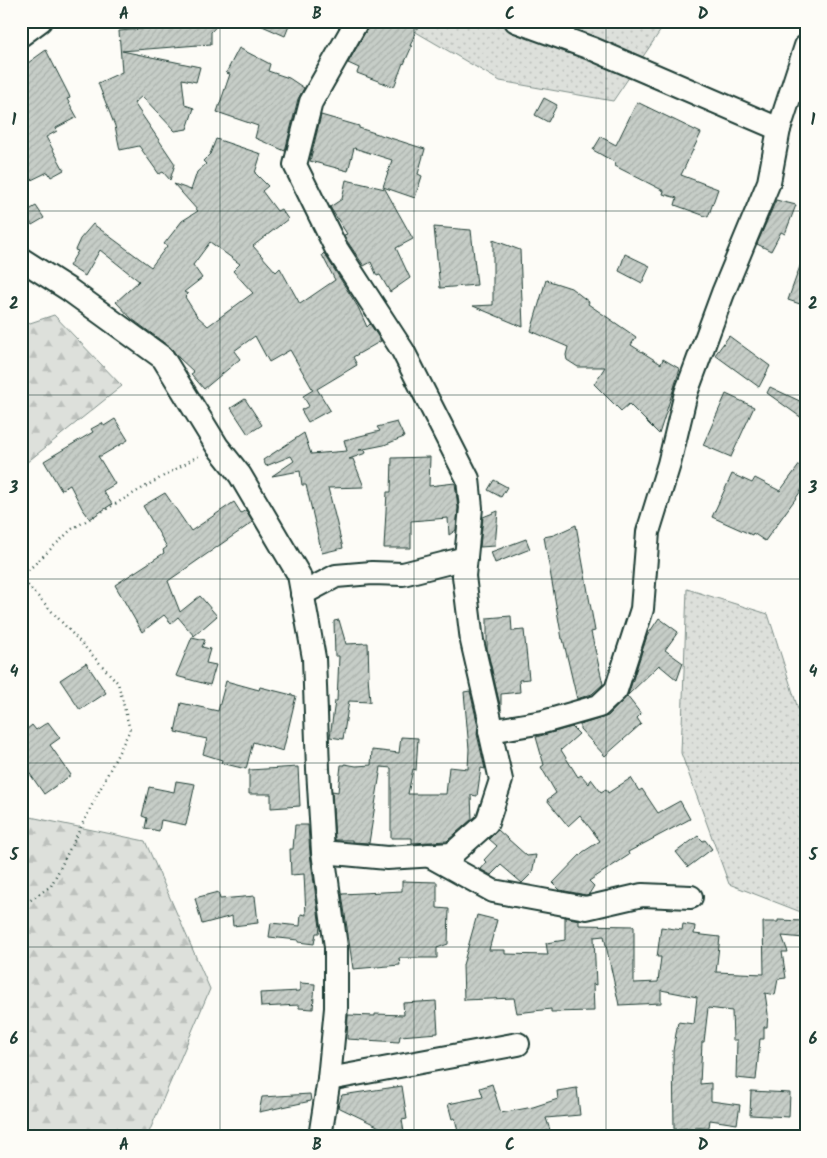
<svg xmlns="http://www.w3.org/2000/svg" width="827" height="1158" font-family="Kalam,sans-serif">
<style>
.grass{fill:url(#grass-dots);stroke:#7e8e88}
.forest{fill:url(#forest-firs);stroke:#7e8e88}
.building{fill:url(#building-hatch);stroke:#1f3d34;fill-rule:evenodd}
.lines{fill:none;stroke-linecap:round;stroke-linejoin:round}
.minor-casing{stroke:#1f3d34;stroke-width:26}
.path{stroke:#1f3d34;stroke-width:2.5;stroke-dasharray:1 4;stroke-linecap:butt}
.minor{stroke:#fdfcf7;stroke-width:22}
.grid{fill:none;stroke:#1f3d34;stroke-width:1;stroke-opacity:0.55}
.neatline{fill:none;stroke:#1f3d34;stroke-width:2}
.grid-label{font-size:16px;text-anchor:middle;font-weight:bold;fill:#1f3d34}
</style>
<defs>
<pattern id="grass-dots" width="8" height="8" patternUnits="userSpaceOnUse" patternTransform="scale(1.25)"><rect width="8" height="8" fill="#dde0db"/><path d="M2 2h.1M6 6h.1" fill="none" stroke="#bdc1bd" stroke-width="1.8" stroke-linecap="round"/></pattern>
<pattern id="forest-firs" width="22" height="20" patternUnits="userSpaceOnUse" patternTransform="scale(1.25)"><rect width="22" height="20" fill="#dde0db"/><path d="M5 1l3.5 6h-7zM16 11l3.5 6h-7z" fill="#bdc1bd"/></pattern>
<pattern id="building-hatch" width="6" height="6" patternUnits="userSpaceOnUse" patternTransform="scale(1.25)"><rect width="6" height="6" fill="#c6cdc7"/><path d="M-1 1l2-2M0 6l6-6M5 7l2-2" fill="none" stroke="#aab1ac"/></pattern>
</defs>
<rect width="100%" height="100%" fill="#fdfcf7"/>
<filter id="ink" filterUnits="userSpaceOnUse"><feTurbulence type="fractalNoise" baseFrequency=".02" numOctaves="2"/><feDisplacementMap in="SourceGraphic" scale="10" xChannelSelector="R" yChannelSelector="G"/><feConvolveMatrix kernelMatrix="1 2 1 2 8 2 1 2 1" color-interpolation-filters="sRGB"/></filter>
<g filter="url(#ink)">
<g class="grass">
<path d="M397,21h270l-54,80 -113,-20z"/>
<path d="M687,589l81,25 38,120v180l-77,-30 -48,-131z"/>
</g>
<g class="forest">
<path d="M54,315l68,71 -101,81v-141z"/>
<path d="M21,815l124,26 65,148 -63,148h-126z"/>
</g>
<g class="building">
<path d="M164,21h57l-10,11v12l-89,7 78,16 -4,15 -14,-3 3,26 9,3 -7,21 -12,2 -33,-35 -8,7 41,61 -5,16 -7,-8 -4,2 -20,-28 -19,4 -5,-24 -17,-43 24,-11 -3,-41 23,-2v-6z"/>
<path d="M251,21h40l-6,15z"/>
<path d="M370,21h50l-10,25h2l-8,18 -1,-1 -9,24 -37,-14 2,-5 -11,-5 20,-36z"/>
<path d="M239,48l31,16 -2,7 21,7 15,10 -6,11 -13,52 -30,-13 3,-12 -41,-14 13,-38 -4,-1z"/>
<path d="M46,50l23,45 1,3 -3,1 10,18 -21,11 1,3 -11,6 18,33 -13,7 -3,-5 -27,13v-117z"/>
<path d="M544,98l13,7 -9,17 -13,-7z"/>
<path d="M637,102l64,31 -20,42 37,14 -10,28 -33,-12 2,-7 -14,-4 1,-3 -49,-25 1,-3 -23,-13 8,-13 15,8z"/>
<path d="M321,115l38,11v2l66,21 -7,25 4,2 -7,22 -32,-11 9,-27 -38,-12 -6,23 -38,-10z"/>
<path d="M216,139l45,15 -6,19 13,13 -6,5 15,20 4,-2 7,10 -35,27 23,26 4,-4 20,36 35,-24 -13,-25 2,-2 34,54 9,20 3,-3 11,17 -28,16 4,8 -40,24 13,21 -22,12 -7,-12 8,-4 -6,-10 10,-6 -23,-40 -21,12 -14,-26 -21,15 6,8 -36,30 -13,-15 3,-2 -15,-14 -8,-10 -39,-29 -16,-17 23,-21 -39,-31 -15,26 -16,-10 9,-15 -3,-1 5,-11 13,-15 58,43 16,-21 -3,-2 18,-23 16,-10 -24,-27 17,6 6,-18 9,-8 -3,-3 7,-7zM210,242l30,22 -7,7 20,22 -45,33 -11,-10 -12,-19 3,-3 -4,-2 18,-14 -9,-13z"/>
<path d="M346,180l39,9 28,50 -17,9 14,30 -20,14 -10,-17 -3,1 -6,-14 -7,4 -17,-25 -3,-6 3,-1 -17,-27 12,-8z"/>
<path d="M776,200l20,5 -11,29 -4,-2 -10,19 -14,-7z"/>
<path d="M36,206l8,12 -12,7 -8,-12z"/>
<path d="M434,227l37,3 6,55 -37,3z"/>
<path d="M493,240l27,10 3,77 -50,-21 20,-1z"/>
<path d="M625,254l25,12 -8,17 -23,-12z"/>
<path d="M804,255h2v51l-18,-6z"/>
<path d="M546,280l25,8 18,14 -1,2 48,33 -5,8 30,19 2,-5 17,10 -21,65 -30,-30 -8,7 -27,-27 11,-17h-27l-11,-7 -1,-5 2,-8 -37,-16z"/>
<path d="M729,336l41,30 -11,21 -44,-32z"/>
<path d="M770,387l36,17v17l-39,-28z"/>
<path d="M726,394l28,13 -23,50 -28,-12z"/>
<path d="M245,399l17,26 -14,9 -17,-26z"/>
<path d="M115,419l13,21 -27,16h-3l17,28 -12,7 9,13 -22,15 -8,-11 -12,-23 -9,5 -17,-29 49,-29 -2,-3 11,-6 2,3z"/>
<path d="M397,422l7,15 -20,8 -25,5h6l1,3 -17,6h4l11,28 -36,1 15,60 -21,5 -16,-68h-4l-2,-14 -28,5 22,-15 -3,-5 -25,10 -3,-6 41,-27 7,21 36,-3 -3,-11 36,-9 -3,-4z"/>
<path d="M806,456v28l-41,57 -12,-8 -1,2 -40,-18 20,-43 20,9 3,-5 25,13z"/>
<path d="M430,457l-1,29 26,-3 3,25 -2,22 -7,5 -1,-17 -37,3v27h-27l3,-56h4l1,-34z"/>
<path d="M494,480l13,7 -6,10 -13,-7z"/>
<path d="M165,493l26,38 43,-29 7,11 5,-3 7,12 -85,59 12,31 20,-16 17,20 -23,20 -16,-19 -7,6 -7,-8 -22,17 -27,-47 49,-32 -1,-3 4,-3 -24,-41z"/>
<path d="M498,511l-3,35 -15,1 3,-30z"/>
<path d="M576,525l19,106 -4,1 12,52 -11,10 -15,5 -14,-60h-1l-18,-102 10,-2z"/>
<path d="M526,539l4,10 -35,14 -4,-11z"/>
<path d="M511,616l1,15 12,-1 5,49 -10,1 1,12 -19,2v16l-14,-62v-30z"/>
<path d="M659,618l19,14 -13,18 18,13 -6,17 -18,-15 -31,30 19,-59z"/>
<path d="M339,620l7,24 22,-1 1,33h-1l2,26 -21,-1 -6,38 -13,-2 5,-36h2l2,-45h-4l-1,-35z"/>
<path d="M192,637l13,3 -3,7 8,2 -4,14 10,2 -6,20 -34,-9z"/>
<path d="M86,663l20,30 -26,17 -20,-30z"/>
<path d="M226,681l33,9 1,-3 36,9 -13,55 -30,-9 -7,27 -25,-6 1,-3 -19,-6 4,-15 -32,-7 6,-29 37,8z"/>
<path d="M470,691l8,35 -1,8 8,35 -4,-1 -4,28 -6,-1 1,24 -25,22 -35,2v-5h-21v-70l-10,-1 -12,76 -17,-1v-2h-17l-3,-49 6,1 3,-27h4v-1l11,2 15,-1 1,-15 27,3 2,-16 17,1 -2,32 -3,-1 -5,25h38l3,-27 19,2 1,-20 -5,-57z"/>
<path d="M627,696l14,18 -4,4 4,6 -36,32 -25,-27v-4l28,-9z"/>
<path d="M48,722l12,16 -10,7 21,30 -27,19 -23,-33v-27l11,-9 4,5z"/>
<path d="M572,727l7,7 -18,16 17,27 3,-2 8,9 2,-5 10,13 5,-3 2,4 23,-15 8,13 3,-2 16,24 22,-12 10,18 -62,33 1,3 -40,26 5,5 -5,8 -3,1 -26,-5 -7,-7 30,-31 17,-11 -20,-26 -12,11 -21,-26 9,-7 -15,-26 3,-2 -8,-28z"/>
<path d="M298,767l2,39 -29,2v-14h-22v-24z"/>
<path d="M176,781l19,3 -9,41 -25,-5 -2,11 -14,-3 2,-10 -5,-2 7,-29 25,5z"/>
<path d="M295,825h13l2,29 10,73 -1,6h-3l-2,11 -16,-2v-2l-29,-3 2,-14 29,3 1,-12 5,1 -2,-41 -13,1 -1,-26h3z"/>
<path d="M498,830l29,26 9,-1 -4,18 -10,10 -21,-18 -10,10 -11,-6 6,-7 -2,-2 13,-14 -8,-7z"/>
<path d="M698,836l5,5 2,-1 7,9 -24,18 -12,-15z"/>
<path d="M402,881l35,1v26l12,1 -1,35 -11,4v10h-38l1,7 -47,4 -11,-75 60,-3z"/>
<path d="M218,892l2,7 35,-3 3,27 -25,3 -1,-10 -30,8 -7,-26z"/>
<path d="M477,915l20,5 -8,30h16v4l43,1 -2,-12 19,-3v-23l14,3v5l55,1v57l24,-1 3,-25h-4l4,-30 21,3 1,-6 12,2 -1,8 26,3 -4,35 48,2 -1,-52h15v-2l25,1 1,17 -22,-2 6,16h-6l4,26 -8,1 -3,16 -10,-2 3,21 -1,13h-3v12h-4l-4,41 -20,-2 1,-38h-4l-1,-29 -24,-3 -4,34h-2l-2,42 11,-1v18l29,4 -3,19 -27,-4 -1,7 -35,2 -1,-78 5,-29 16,2 3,-27 -36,-7v13l-42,2 -15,-69 -10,1 2,48 -3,-1 1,27 -43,1v-3l-34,4 -3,-15 -50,2 -1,-35z"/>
<path d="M300,983l15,1 -2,25 -14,-1v-3l-38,2 -1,-14 40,-2z"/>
<path d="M436,1001l2,32 -38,3 -1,6 -52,-3 1,-24 27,1v-2l29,1 -1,-12z"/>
<path d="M492,1084l9,29 32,-6 25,-8 -1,-8 20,-3 3,27 -34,3 4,12 -14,4v3h-77l-4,-19 -3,1 -4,-15 35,-7 -3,-9z"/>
<path d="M402,1086l5,33 -5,1 2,12 -10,2 -56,-27 4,-12z"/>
<path d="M751,1091l39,2 -1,24 -39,-2z"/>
<path d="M310,1094l1,7 -52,11 3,-15z"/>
</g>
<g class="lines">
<defs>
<g id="minor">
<path d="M516,21l77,28 186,80 27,-83"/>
<path d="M21,35l19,-14"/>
<path d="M21,259l47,30 95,69 54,88 23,29 59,100 15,83 4,111 5,83 13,95v61l-7,71 -9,58"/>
<path d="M302,594l34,-18 36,-3 31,1 63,-16"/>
<path d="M490,731l53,-9 56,-16 17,-16 26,-81 6,-77 21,-68 17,-71 37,-100 46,-111 10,-53"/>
<path d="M323,852l64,6 65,-4 35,-31 14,-43 -11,-49 2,-3 -20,-87 -8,-65 7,-68 -3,-29 -65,-128 -67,-103 -41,-83 16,-63 46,-81"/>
<path d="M428,855l65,36 93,17 56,-13 49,2"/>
<path d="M329,1079l189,-35"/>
</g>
</defs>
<use href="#minor" class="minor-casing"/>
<g class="path">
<path d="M21,577l51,-48 128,-74"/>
<path d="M21,578l97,105 12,47 -79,156 -26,18 -4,1"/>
</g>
<use href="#minor" class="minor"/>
</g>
</g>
<path class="grid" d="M220,21v1116M414,21v1116M606,21v1116M21,211h785M21,395h785M21,579h785M21,763h785M21,947h785"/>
<rect width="827" height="1158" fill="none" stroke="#fdfcf7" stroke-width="55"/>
<rect x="28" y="28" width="772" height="1102" class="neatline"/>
<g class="grid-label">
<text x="124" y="19">A</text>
<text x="317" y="19">B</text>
<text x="510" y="19">C</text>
<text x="703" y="19">D</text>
<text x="14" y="125">1</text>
<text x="813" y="125">1</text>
<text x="14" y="309">2</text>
<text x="813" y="309">2</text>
<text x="14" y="493">3</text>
<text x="813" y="493">3</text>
<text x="14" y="677">4</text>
<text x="813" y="677">4</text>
<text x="14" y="860">5</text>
<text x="813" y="860">5</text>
<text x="14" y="1044">6</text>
<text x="813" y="1044">6</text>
<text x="124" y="1150">A</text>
<text x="317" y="1150">B</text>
<text x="510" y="1150">C</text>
<text x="703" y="1150">D</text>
</g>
</svg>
